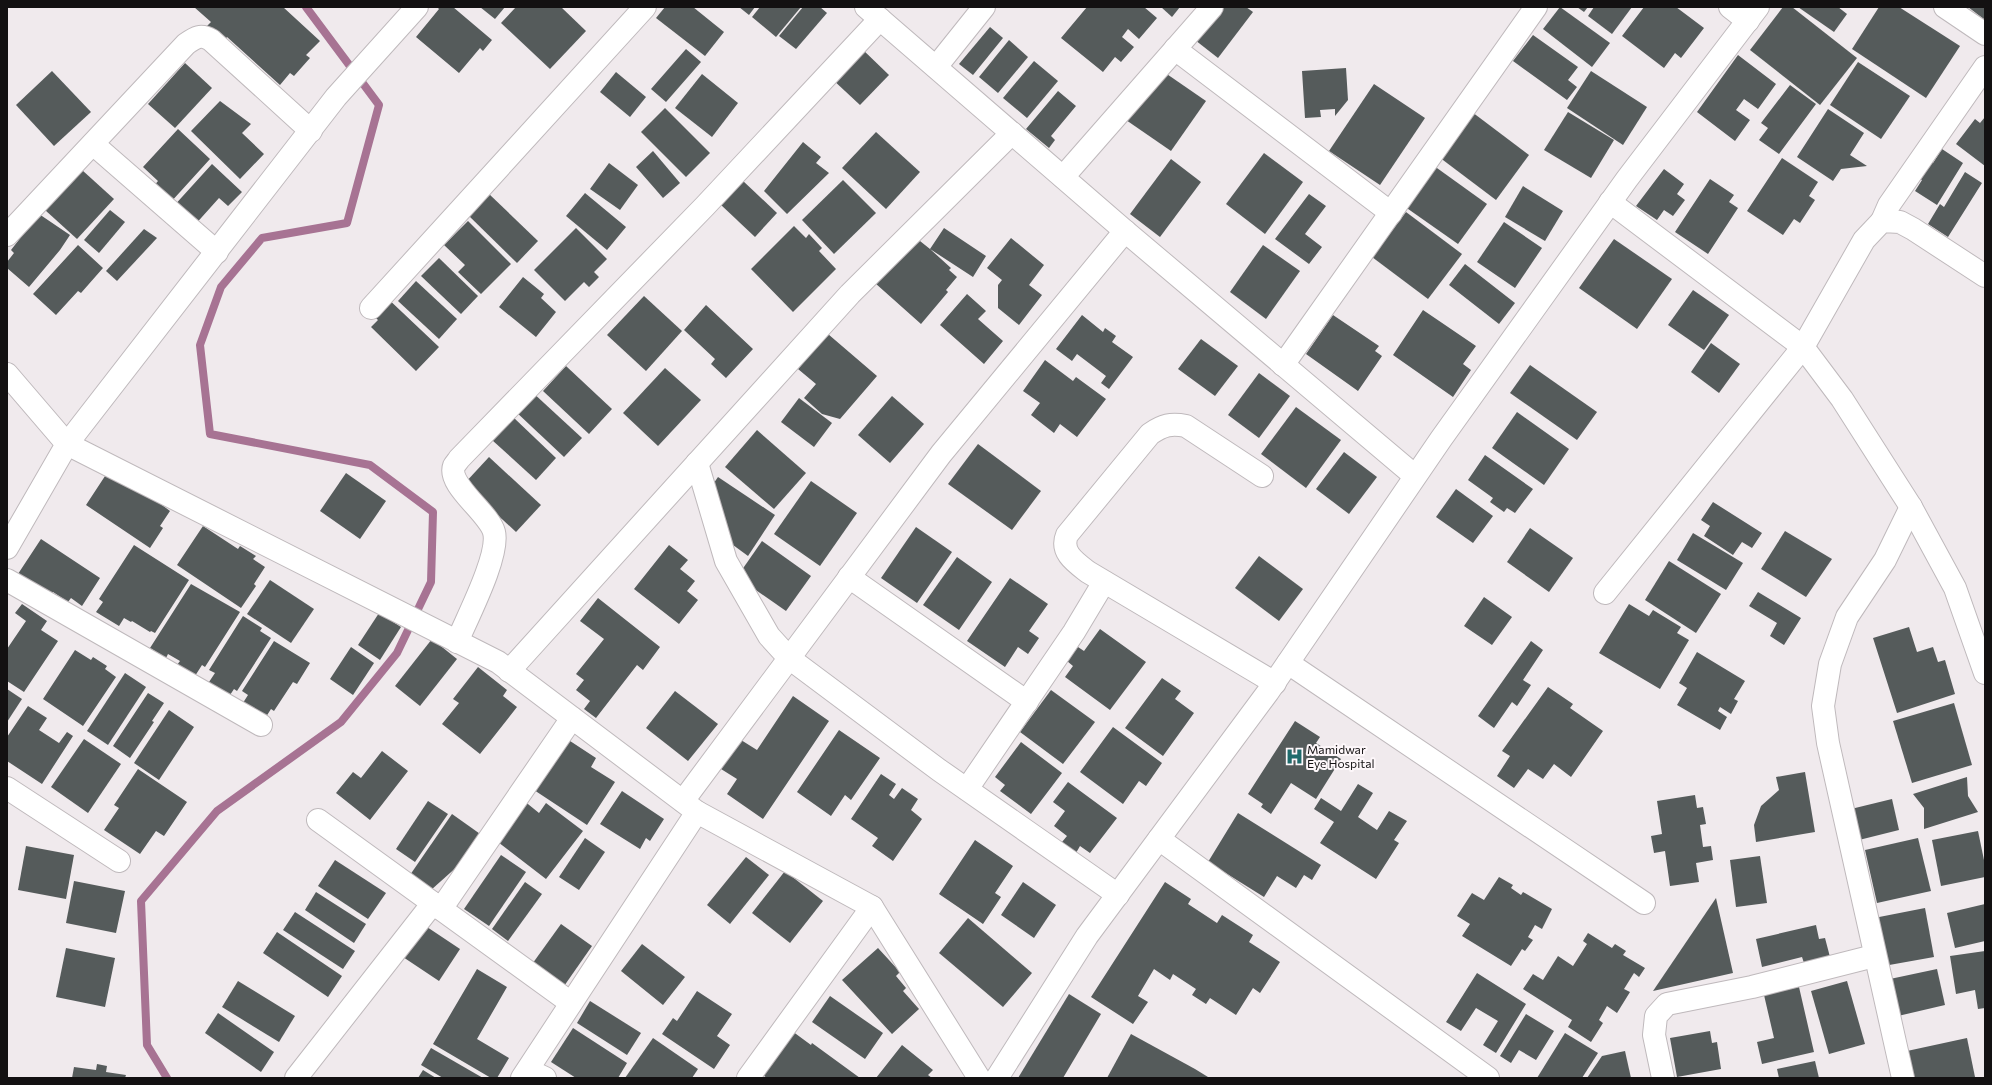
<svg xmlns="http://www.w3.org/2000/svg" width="1992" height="1085" font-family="Commissioner,sans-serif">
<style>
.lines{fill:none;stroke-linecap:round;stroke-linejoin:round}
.stream{stroke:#a77393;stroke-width:8}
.building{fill:#555b5b}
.minor-casing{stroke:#bfb9bc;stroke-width:24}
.minor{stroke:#fff;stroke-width:22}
.labels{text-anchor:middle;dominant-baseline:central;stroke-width:4;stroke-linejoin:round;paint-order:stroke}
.poi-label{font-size:12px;fill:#131112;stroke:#fdf7fa;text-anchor:start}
</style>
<rect width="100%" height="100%" fill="#f0eaed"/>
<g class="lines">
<path class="stream" d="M167,1078l-20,-33 -6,-144 76,-90 124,-89 56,-69 34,-71 2,-70 -63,-47 -160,-31 -10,-89 21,-58 41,-49 85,-15 32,-118 -73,-98"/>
</g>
<g class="building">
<path d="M194,7h89l37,34 -14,14 4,3 -16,18 -4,-3 -10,12 -53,-48 -3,4 -17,-15 4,-4z"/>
<path d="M437,7h16l39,33 -9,11 -3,-3 -21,25 -43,-36 23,-28z"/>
<path d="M480,7h25l-10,12z"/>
<path d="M516,7h45l25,24 -36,38 -49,-46z"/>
<path d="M665,7h28l31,25 -19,24 -49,-38z"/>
<path d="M739,7h16l-6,8z"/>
<path d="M760,7h41l-25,30 -24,-20z"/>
<path d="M803,7h17l7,6 -31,36 -17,-13z"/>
<path d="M1087,7h57l13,11 -18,21 -11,-10 -6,8 12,10 -13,15 -6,-5 -12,15 -42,-34z"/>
<path d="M1161,7h19l-8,10z"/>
<path d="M1220,7h26l7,5 -35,46 -23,-18z"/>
<path d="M1560,7l50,36 -18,24 -49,-38z"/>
<path d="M1577,7h11l-4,5z"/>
<path d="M1594,7h38l-20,27 -24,-18z"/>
<path d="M1644,7h32l28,21 -23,30 -6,-5 -11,15 -42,-32z"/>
<path d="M1783,7h9l65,51 -37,47 -70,-55z"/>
<path d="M1798,7h40l9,7 -13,18z"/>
<path d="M1879,7h20l61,39 -34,52 -74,-49z"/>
<path d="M1968,7h17v13z"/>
<path d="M990,27l13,11 -30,37 -14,-11z"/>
<path d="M1533,35l45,32 -10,13 9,7 -10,13 -54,-39z"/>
<path d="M1009,40l19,17 -30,36 -19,-16z"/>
<path d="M860,47l29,28 -29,30 -29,-27z"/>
<path d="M686,49l15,13 -35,40 -15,-13z"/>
<path d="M1738,55l38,29 -18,25 -14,-10 -8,11 14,10 -15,21 -38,-29z"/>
<path d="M1034,61l24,20 -31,37 -24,-20z"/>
<path d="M1858,62l52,34 -29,43 -51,-34z"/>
<path d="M185,63l27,25 -37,40 -27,-24z"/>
<path d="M1346,68l2,32 -13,16v-7l-15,1 1,7 -16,1 -3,-47z"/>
<path d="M1161,70l45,31 -35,50 -45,-31z"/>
<path d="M52,71l39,41 -37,34 -38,-41z"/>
<path d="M1591,71l56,36 -24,38 -56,-37z"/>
<path d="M616,72l30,25 -16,20 -30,-25z"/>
<path d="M702,74l36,29 -26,34 -37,-29z"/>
<path d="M1374,84l51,34 -45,67 -51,-34z"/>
<path d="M1790,85l26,19 -37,50 -20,-14 9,-12 -7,-5z"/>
<path d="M1058,91l18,15 -25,30 4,4 -6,8 -23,-19z"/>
<path d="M220,101l31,23 -9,9 22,21 -24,25 -49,-48z"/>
<path d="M665,108l45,45 -24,24 -45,-45z"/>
<path d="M1468,109l61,46 -33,45 -61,-46z"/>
<path d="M1828,109l36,24 -14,22 17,11 -26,3 -8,12 -36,-24z"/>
<path d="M1568,112l46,28 -23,38 -47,-28z"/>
<path d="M1985,117v49l-29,-22 19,-25 5,4z"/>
<path d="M178,129l32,30 -40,44 -17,-16 5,-6 -15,-14z"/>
<path d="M876,132l44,40 -34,37 -44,-41z"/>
<path d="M803,142l18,15 -5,6 13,10 -42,41 -23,-23z"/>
<path d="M1942,149l21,14 -26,42 -22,-14 7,-11 -6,-3 12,-18 5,4z"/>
<path d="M653,151l27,32 -17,15 -27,-31z"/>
<path d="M1264,153l39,29 -38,52 -39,-30z"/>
<path d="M1782,158l36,24 -9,14 6,4 -15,23 -6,-4 -11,16 -36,-24z"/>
<path d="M1171,159l30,23 -41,55 -30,-23z"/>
<path d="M609,163l29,22 -18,25 -30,-21z"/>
<path d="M1430,163l57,41 -29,40 -57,-40z"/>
<path d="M212,164l30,28 -14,14 -9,-8 -26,29 -21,-19z"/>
<path d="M1664,169l20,15 -7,10 8,6 -12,16 -9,-6 -7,10 -21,-14z"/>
<path d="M82,170l32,29 -37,40 -32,-29z"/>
<path d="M1965,172l17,11 -34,54 -20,-13 12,-20 4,3z"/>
<path d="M1710,179l24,16 -5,7 9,6 -30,46 -33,-22z"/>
<path d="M742,180l35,33 -22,24 -35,-33z"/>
<path d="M843,180l33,33 -42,41 -32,-34z"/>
<path d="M1523,186l40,25 -18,30 -40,-24z"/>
<path d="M488,193l50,48 -21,22 -50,-49z"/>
<path d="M585,193l41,34 -19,23 -41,-34z"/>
<path d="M1309,194l17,12 -21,28 17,13 -13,17 -34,-25z"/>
<path d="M110,210l15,12 -26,31 -15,-13z"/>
<path d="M1406,212l56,42 -34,45 -56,-42z"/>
<path d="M39,214l31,21 -10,15 -31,37 -22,-19v-6l7,-9 -3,-3z"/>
<path d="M468,221l43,43 -30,30 -23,-22 7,-7 -21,-20z"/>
<path d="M1504,222l38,26 -27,40 -38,-26z"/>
<path d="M794,226l12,12 3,-4 13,14 -3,3 17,18 -43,43 -42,-43z"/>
<path d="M576,228l31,31 -13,13 5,5 -10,10 -5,-5 -19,19 -31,-31z"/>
<path d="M944,228l42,28 -13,21 -43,-28 21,19 -2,2 8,7 -11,13 2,2 -27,32 -46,-41 40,-46 15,12z"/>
<path d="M144,229l13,9 -40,43 -11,-10z"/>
<path d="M1011,238l33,27 -15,20 13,10 -23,30 -21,-17v-23l4,-5 -15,-12z"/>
<path d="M1614,239l58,40 -35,50 -58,-41z"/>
<path d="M78,245l25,23 -22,25 -3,-2 -22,24 -23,-21z"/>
<path d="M1263,245l37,26 -34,48 -36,-27z"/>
<path d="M439,258l39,38 -17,18 -40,-38z"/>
<path d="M1465,264l50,39 -16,21 -50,-39z"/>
<path d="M523,277l21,17 -3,4 15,14 -20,25 -37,-30z"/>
<path d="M416,281l41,38 -18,20 -41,-38z"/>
<path d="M1693,290l36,25 -25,35 -36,-25z"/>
<path d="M967,294l19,17 -8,8 25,22 -19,23 -44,-39z"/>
<path d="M384,295l55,52 -23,24 -45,-44 7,-7 -9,-9z"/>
<path d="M644,296l38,35 -36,40 -39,-36z"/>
<path d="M706,305l47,44 -27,29 -15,-14 4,-5 -31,-29z"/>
<path d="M1423,310l53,36 -13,18 8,6 -18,27 -60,-42z"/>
<path d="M1082,315l21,17 2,-4 11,8 -4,6 21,15 -24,32 -8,-6 5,-7 -29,-22 -5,7 -16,-12z"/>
<path d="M1333,315l46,31 -4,5 7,5 -24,35 -52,-37z"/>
<path d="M828,334l49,42 -37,43 -18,-5 -18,-16 12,-14 -18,-15z"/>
<path d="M1201,339l37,27 -23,30 -37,-27z"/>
<path d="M1711,343l29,21 -21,29 -28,-21z"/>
<path d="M1045,360l28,21 3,-4 30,22 -29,38 -17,-13 -6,9 -23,-18 9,-12 -17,-12z"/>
<path d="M1530,365l67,47 -20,28 -67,-47z"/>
<path d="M566,366l46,43 -23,25 -46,-43z"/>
<path d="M665,368l36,32 -43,46 -35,-33z"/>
<path d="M1259,373l31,23 -31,42 -31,-23z"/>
<path d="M531,391l51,47 -18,19 -50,-47z"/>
<path d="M892,396l32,28 -34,39 -32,-28z"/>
<path d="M799,398l33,25 -18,24 -33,-25z"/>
<path d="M1296,407l45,33 -35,48 -45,-34z"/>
<path d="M1517,412l52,37 -25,36 -52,-37z"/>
<path d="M513,417l43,41 -20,22 -44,-40z"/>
<path d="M757,430l49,43 -32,36 -49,-42z"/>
<path d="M978,444l63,47 -29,39 -64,-46z"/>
<path d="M1344,452l33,25 -28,37 -33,-25z"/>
<path d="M1485,455l48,34 -18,24 -8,-5 -3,4 -14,-10 3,-4 -25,-18z"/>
<path d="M489,457l52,48 -25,27 -52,-48z"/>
<path d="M109,470l52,27 -3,5 12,9 -10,15 3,2 -13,20 -64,-43z"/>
<path d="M346,473l40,28 -26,38 -40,-28z"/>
<path d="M718,477l57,38 -27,41 -19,-14 -22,-49z"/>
<path d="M811,481l46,32 -37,53 -46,-32z"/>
<path d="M1456,489l37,27 -20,27 -37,-26z"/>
<path d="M1713,502l49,31 -10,15 -10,-6 -9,13 -29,-19 6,-10 -9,-6z"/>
<path d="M203,526l35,23 2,-3 16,10 -3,3 12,8 -11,17 2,2 -15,22 -64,-43z"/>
<path d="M916,527l36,25 -35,51 -36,-25z"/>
<path d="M1530,528l43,30 -24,34 -42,-30z"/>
<path d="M1785,531l47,28 -26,38 -45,-28z"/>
<path d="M1693,533l50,30 -17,27 -49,-30z"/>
<path d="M41,539l59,39 -18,28 -11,-8 -3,4 -15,-10 -4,7 -33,-22z"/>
<path d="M762,541l49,35 -25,35 -49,-34z"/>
<path d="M134,545l55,35 -34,53 -4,-2 -1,1 -18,-11 -1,1 -7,-4 -5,8 -23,-14 7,-10 -4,-3z"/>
<path d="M669,545l19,15 -8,9 15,12 -8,10 11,9 -19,24 -45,-35z"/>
<path d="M1259,556l44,33 -24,32 -44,-33z"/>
<path d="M957,557l35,25 -33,48 -36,-25z"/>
<path d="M1669,561l52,33 -25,39 -51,-33z"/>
<path d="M1010,578l38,26 -19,27 10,7 -11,16 -10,-7 -13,20 -38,-26z"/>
<path d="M270,580l44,29 -23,34 -44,-29z"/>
<path d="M191,584l49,28 -35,55 -3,-2 -7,11 -18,-11 3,-4 -12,-7 -2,4 -16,-10z"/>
<path d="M1758,592l43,26 -17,27 -14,-9 7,-13 -28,-17z"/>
<path d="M1484,597l28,20 -20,28 -28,-19z"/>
<path d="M598,598l62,49 -17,23 -6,-5 -41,53 -12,-9 6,-8 -14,-11 8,-10 -8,-6 28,-35 -24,-18z"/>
<path d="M22,604l25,17 -6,9 17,11 -34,51 -17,-11v-32l19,-28 -11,-8z"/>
<path d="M1629,604l20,12 4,-6 28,17 -4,6 12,7 -29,49 -61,-36z"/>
<path d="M379,613l22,14 -21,33 -22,-15z"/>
<path d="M243,616l19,12 -2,3 11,7 -34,53 -3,-2 -6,9 -21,-13 8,-12 -6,-3z"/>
<path d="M1909,627l8,25 16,-5 5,15 7,-2 10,34 -58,19 -24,-75z"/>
<path d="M1100,629l46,33 -36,48 -45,-33 8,-11 -6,-5 11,-14 6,4z"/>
<path d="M432,639l25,20 -37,47 -25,-20z"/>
<path d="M274,641l36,22 -13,21 -4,-2 -19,29 -3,-2 -7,11 -23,-14 7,-11 -6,-4z"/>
<path d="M1531,641l12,9 -20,30 8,5 -14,21 -5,-4 -18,26 -16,-12z"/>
<path d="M351,647l23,16 -21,32 -23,-16z"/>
<path d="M75,650l16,10 2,-3 14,9 -2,3 11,8 -33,49 -40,-27z"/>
<path d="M1697,652l48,29 -11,18 4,2 -7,13 -11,-7 -2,4 9,6 -7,13 -43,-25 10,-17 -8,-5z"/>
<path d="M478,667l29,23 -4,6 14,11 -37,47 -38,-30 17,-21 -6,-4z"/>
<path d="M125,673l21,14 -38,58 -21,-14z"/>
<path d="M1162,678l19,13 -6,8 19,14 -31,43 -38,-28z"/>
<path d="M1548,687l25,17 -3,4 33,23 -32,46 -17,-13 -11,15 -15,-10 -14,19 -17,-12 13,-20 -8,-5z"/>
<path d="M7,689l15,10 -15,23z"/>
<path d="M1051,690l44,32 -32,42 -43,-32z"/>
<path d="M675,691l43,33 -30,37 -42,-33z"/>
<path d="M148,693l16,10 -12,18 2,1 -24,36 -17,-12z"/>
<path d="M793,696l36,25 -66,98 -36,-25 10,-15 -16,-10 20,-29 16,10z"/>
<path d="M1954,703l18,62 -60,18 -19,-62z"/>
<path d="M28,706l19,12 -8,12 20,13 8,-11 6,4 -31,48 -35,-23v-24z"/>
<path d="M169,710l25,17 -35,53 -25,-17z"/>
<path d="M1295,721l25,16 -4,6 25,16 -25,40 -25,-16 -20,31 -10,-7 2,-3 -15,-10z"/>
<path d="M1113,727l49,36 -16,23 -7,-5 -16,23 -43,-32z"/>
<path d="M839,730l41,28 -29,42 -6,-5 -14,21 -34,-24z"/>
<path d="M84,739l37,25 -33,49 -37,-26z"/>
<path d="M567,739l29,19 -5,9 24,15 -28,43 -53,-35z"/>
<path d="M1021,742l41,31 -31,41 -31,-23 5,-6 -10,-8z"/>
<path d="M382,751l26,20 -38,49 -34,-27 17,-21 8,6z"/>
<path d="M138,769l49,33 -23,34 -8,-5 -16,23 -36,-24 15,-22 -5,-3z"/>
<path d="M1805,772l10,60 -59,10 -2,-17 7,-19 18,-16 -3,-13z"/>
<path d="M881,774l15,10 -7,11 5,4 8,-11 16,11 -7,11 11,9 -29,42 -21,-15 6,-8 -27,-19z"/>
<path d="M1967,777l1,19 10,16 -54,17v-21l-11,-14z"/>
<path d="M1068,782l49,36 -27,35 -10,-7 -4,7 -14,-11 5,-6 -13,-10 11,-15 -12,-9z"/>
<path d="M1358,784l15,9 -15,24 19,13 12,-19 18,10 -13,19 5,3 -23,36 -56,-36 14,-21 -20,-13 7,-11 20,13z"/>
<path d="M622,791l42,28 -14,22 -4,-3 -6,11 -40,-25z"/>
<path d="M1695,795l2,13 6,-1 3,17 -6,1 3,22 8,-1 2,14 -17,3 3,19 -29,4 -5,-35 -11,2 -3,-17 11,-2 -5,-33z"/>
<path d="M1892,799l7,31 -40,10 -8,-31z"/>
<path d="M523,800l16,13 7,-10 37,28 -37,48 -52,-40z"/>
<path d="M428,801l20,13 -33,48 -19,-13z"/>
<path d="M1238,813l83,52 -9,15 -8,-5 -8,13 -19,-12 -13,21 -56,-35z"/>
<path d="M452,814l31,22 -14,20 -38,34 -21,-15z"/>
<path d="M1978,831l7,34v12l-44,9 -9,-46z"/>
<path d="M585,838l20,14 -26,38 -20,-13z"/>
<path d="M1918,838l13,53 -54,12 -12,-53z"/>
<path d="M975,840l38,26 -18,27 6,4 -18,27 -44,-30z"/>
<path d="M26,846l48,9 -8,44 -48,-9z"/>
<path d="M501,855l25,17 -37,54 -25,-17z"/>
<path d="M1760,856l7,47 -31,4 -6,-47z"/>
<path d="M746,857l23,18 -39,49 -23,-19z"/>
<path d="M335,860l51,33 -18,26 -50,-33z"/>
<path d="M785,871l38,30 -33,42 -38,-30z"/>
<path d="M1499,877l14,8 -2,3 10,7 2,-3 29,17 -10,20 -7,-4 -7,12 5,3 -8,11 -3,-2 -11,17 -49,-30 8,-12 -13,-8 15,-23 12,7z"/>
<path d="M74,881l51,10 -9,42 -50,-10z"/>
<path d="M525,882l17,12 -34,47 -16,-12z"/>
<path d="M1023,882l33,23 -22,33 -33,-23z"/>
<path d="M1165,882l26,17 -3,5 29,19 5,-8 31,20 -4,7 31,20 -20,31 -7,-5 -17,27 -26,-17 -4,6 -14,-9 4,-6 -23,-15 -3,6 -16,-11 -16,27 10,6 -15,22 -42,-27z"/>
<path d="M316,892l50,32 -12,19 -49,-33z"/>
<path d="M1716,898l17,75 -80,18z"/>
<path d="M1985,904v37l-30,7 -8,-35z"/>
<path d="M1925,908l9,49 -56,10 -9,-48z"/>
<path d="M295,912l60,39 -12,18 -60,-39z"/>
<path d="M968,918l64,55 -29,34 -64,-54z"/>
<path d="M421,923l39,26 -21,32 -39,-26z"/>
<path d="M561,924l31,22 -30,43 -32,-22z"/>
<path d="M1816,925l3,14 6,-1 5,19 -26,6 -2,-6 -40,10 -6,-28z"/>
<path d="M277,932l65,44 -14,21 -65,-44z"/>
<path d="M1588,933l24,15 3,-4 11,7 -3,4 22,13 -6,9 -5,-4 -10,16 6,3 -13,21 -10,-7 -8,14 4,3 -12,19 -23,-15 4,-7 -49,-31 10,-15 10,6 15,-24 15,10 14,-22 -4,-3z"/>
<path d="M642,944l43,33 -22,28 -42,-34z"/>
<path d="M66,948l49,10 -10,49 -49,-10z"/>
<path d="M878,948l22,24 -4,4 10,12 -3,3 16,18 -27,25 -50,-54z"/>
<path d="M1985,951v57l-7,1 -3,-19 -19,4 -6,-38z"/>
<path d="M477,969l30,18 -30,52 32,19 -12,20h-6l-58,-34z"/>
<path d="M1937,969l8,36 -47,11 -8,-37z"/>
<path d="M1477,973l49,31 -30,49 -13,-8 15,-24 -22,-13 -15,23 -15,-9z"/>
<path d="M238,981l57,35 -16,26 -57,-35z"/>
<path d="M1847,981l18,63 -36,10 -18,-63z"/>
<path d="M1799,987l15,65 -52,12 -5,-22 17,-4 -10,-43z"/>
<path d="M697,991l35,23 -15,22 13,9 -16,24 -52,-35 11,-16 4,3z"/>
<path d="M1069,994l32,20 -38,64h-45z"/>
<path d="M830,996l53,37 -18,26 -53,-37z"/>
<path d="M590,1001l51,32 -14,22 -50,-32z"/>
<path d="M218,1013l56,39 -13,20 -56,-39z"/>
<path d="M1526,1014l28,17 -18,29 -17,-10 -8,13 -11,-7z"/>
<path d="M573,1028l54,35 -9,15h-42l-25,-16z"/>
<path d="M792,1031l19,14 1,-2 48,35h-93l-7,-5z"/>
<path d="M1710,1031l2,12 5,-1 4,27 -44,8 -7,-39z"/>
<path d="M1565,1033l33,20 -16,25h-45z"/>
<path d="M1131,1034l64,35 13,8 -101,1z"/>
<path d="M653,1038l45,31 -6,9h-67z"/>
<path d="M1967,1038l8,39 -63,1 -5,-27z"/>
<path d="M902,1045l31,25 -5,5 4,3h-56z"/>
<path d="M431,1048l52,30h-40l-22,-13z"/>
<path d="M1625,1051l6,27h-44l15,-22z"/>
<path d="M1815,1061l4,17h-40l-2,-9z"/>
<path d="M97,1064l10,2 -1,6 20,3 -1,3h-53l2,-11 22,3z"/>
<path d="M423,1070l13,8h-18z"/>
</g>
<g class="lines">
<defs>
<g id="minor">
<path d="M417,7l-81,90 -269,347 431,218 199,150 175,95 107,171"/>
<path d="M866,7l259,224 290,245"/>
<path d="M1730,7l18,14"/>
<path d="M1945,7l40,27"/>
<path d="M1175,49l216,164"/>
<path d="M936,67l48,-60"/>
<path d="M93,144l124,108"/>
<path d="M1063,177l149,-170"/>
<path d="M1610,202l193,145 39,52 69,108 44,81 30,85"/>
<path d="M1882,221l7,-16 96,-138"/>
<path d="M7,235l179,-191c10,-7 15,-10 25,-4l100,91"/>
<path d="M371,308l274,-301"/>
<path d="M1283,365l253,-358"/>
<path d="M7,374l60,70 -60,104"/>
<path d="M697,463l29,98 43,75 20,22 150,112 179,125"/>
<path d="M1262,476l-76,-50c-15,-3 -23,-1 -36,8l-83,101c-7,17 8,27 21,37l187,111"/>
<path d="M849,577l178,125"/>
<path d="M7,580l254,145"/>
<path d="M1605,593l198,-246 61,-107 18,-19 18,1 13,7 72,47"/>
<path d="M457,642c10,-24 43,-87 37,-110 -5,-19 -47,-47 -40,-66 1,-2 4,-5 5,-7l246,-253 175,-187"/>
<path d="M1288,663l356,240"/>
<path d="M509,671l341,-377 162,-161"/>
<path d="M7,788l112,73"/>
<path d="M967,789l107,-157 30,-50"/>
<path d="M683,801l258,-347 184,-223"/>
<path d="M318,820l253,183"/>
<path d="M1159,839l329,239"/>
<path d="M441,909l131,-191"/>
<path d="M528,1070l17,8"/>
<path d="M296,1078l137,-175"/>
<path d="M522,1078l175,-266"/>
<path d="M748,1078l124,-171"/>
<path d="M997,1078l90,-142 181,-244 173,-253 186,-260 131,-172"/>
<path d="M1663,1078l-9,-43 2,-19 11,-12 85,-17 122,-31"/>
<path d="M1903,1078l-75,-335 -5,-37 7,-42 17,-47 38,-57 26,-53"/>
</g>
</defs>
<use href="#minor" class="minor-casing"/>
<use href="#minor" class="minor"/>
</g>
<defs>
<symbol id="hospital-bare" viewBox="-9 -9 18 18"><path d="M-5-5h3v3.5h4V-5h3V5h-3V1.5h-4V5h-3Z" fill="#1e6b6c" stroke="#fdf7fa" stroke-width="2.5" paint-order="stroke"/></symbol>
</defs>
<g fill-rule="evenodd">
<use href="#hospital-bare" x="1282" y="744" width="25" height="25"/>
</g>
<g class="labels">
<g class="poi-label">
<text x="1307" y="749">Mamidwar<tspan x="1307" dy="14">Eye Hospital</tspan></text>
</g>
</g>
<rect width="1992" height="1085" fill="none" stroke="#131112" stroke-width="16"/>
</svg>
